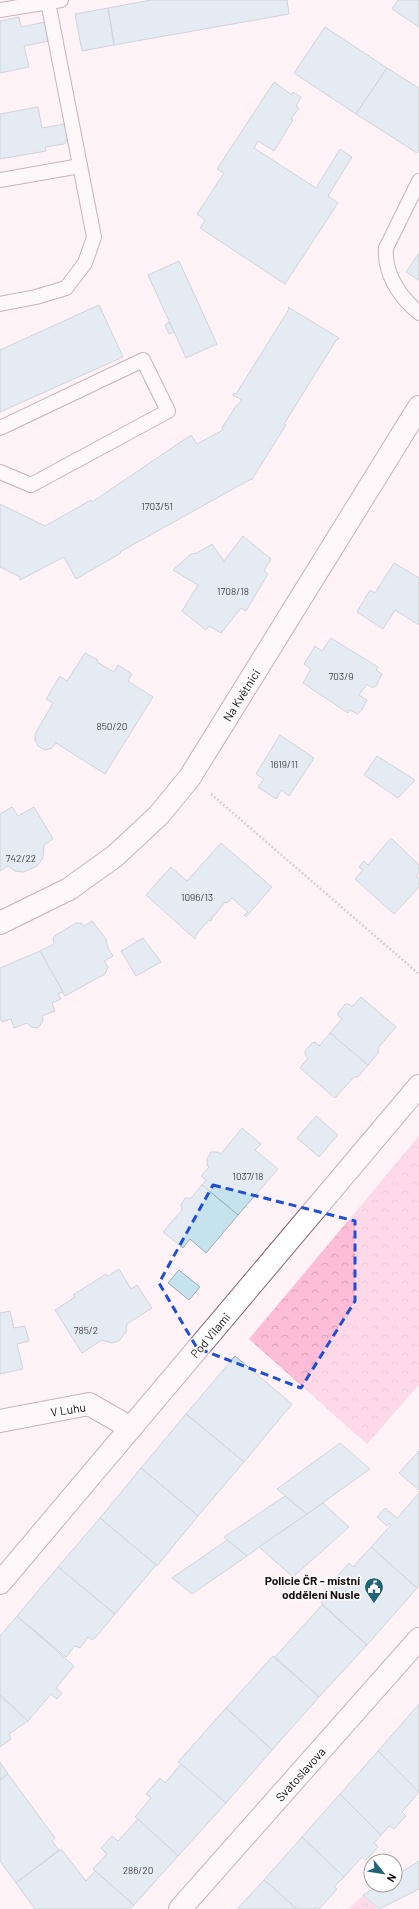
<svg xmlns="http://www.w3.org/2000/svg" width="419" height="1909" font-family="Barlow,sans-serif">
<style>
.grass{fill:url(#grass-tufts)}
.park{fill:url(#park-crowns)}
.building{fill:#c6e2ec;stroke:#93aeb8}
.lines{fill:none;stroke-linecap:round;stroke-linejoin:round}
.service-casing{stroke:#806871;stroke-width:16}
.minor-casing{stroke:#806871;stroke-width:24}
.path{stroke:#afa4a8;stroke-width:2.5;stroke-dasharray:2 2;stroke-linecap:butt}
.service{stroke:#fff;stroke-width:14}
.minor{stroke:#fff;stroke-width:22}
.marked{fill:none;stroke:#1d4ed8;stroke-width:3;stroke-dasharray:8 5;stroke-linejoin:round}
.labels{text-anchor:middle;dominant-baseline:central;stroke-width:3;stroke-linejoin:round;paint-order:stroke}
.number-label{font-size:10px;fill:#444449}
.street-label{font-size:12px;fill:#191013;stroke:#fff}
.poi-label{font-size:12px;font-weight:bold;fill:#191013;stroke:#fff;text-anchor:end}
</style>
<defs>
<pattern id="grass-tufts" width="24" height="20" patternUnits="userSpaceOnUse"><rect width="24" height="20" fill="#fdbdd6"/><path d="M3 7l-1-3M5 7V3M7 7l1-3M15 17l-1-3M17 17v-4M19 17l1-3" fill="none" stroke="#d8a1b7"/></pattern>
<pattern id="park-crowns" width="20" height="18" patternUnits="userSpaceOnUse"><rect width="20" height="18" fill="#fdbdd6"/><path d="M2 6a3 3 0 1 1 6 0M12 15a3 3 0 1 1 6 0" fill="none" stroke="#d8a1b7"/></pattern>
</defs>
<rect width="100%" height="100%" fill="#fff3f7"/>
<path class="grass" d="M363,1895l14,14h-28z"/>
<path class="park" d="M419,1136v249l-52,59 -118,-105z"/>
<g class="building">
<path d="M151,0h136l2,14 -175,31 -6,-37z"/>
<path d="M398,0h21v27l-27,-18z"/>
<path d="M108,8l6,37 -32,6 -7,-37z"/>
<path d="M19,17l2,10 24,-5 4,19 -25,5 5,21 -29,6v-52z"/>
<path d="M325,27l62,41 -31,46 -62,-41z"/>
<path d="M387,68l32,20v62l-2,3 -61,-39z"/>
<path d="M274,82l18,13 1,-3 8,5 -5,9 3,2 -8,11 2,1 -19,31 -16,-10 -4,7 62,40 24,-39 12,8 -24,39 10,7 -53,81 -85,-56 5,-8 -8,-6 27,-41 -7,-4z"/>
<path d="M38,107l4,21 23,-4 3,14 -4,6 -19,3 1,4 -46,8v-45z"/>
<path d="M419,253v27l-13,-8z"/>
<path d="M179,261l38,83 -31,14 -38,-83z"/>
<path d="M99,305l24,52 -123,55v-62z"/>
<path d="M288,307l51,31 -1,2 -1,-1 -53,85 2,1 -34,54 1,1 -2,-1 -131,73 1,1 -45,26 -12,-22 -44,23v-3l-20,-10v-63l45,22 46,-26 1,2 99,-67 6,9 26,-14 -1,-2 14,-22h1l5,-6 -9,-5 1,-2 2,1 53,-85z"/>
<path d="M169,322l5,10 -5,2 -4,-9z"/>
<path d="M243,536l28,23 -7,12 4,3 -22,37 -5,-3 -20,25 -12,-7 -3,4 -24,-19 16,-26 -25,-15 18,-16 6,-1 15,-9 12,17z"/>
<path d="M394,563l25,15v47l-24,-15 -12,19 -26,-17 13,-22 5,3z"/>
<path d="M331,638l47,29 -2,3 6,4 -6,12 -4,2 -5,-4 -8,11 8,5 -5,10 -5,4 -7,-4 -2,3 -45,-30 8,-14 -7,-5 11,-18 7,5z"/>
<path d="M85,653l13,7 -1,2 17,10 4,-7 14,9 -4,7 25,16 -48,77 -49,-31 -4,5 -7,2 -7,-4 -3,-6v-6l18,-31 -7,-4 14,-23 7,5z"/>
<path d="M280,735l34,23 -25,38 -8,-6 -5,9 -18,-12 6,-8 -8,-5z"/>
<path d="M377,756l38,24 -17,18 -34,-23z"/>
<path d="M12,807l6,9 16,-9 19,32 -9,6 -1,13 -6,8 -13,6 -9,-1 -7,-5 -8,5v-57z"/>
<path d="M391,838l28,27v7l-3,4 3,3v8l-25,27 -39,-35 8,-9 -4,-3 5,-6 4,4z"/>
<path d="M221,843l51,44 -26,30 -2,-2 4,-3 -16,-14 -5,5 -2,-1 -13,16 -1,3 -2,-1 -13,15 -1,4 -49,-44 25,-28 16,14z"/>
<path d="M92,921l14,18 2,9 5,8 -9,5 4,6 -3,7 -40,22 -25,-45 14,-7 -1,-6 3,-3 20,-12h5l3,3z"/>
<path d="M143,938l18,24 -25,14 -15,-25z"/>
<path d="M40,951l23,41 -5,2 3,5 -9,4 3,8 -13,5 1,5 -5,7 -7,-1 -4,-4 -13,5 -3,-9 -9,3 -2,-4v-50z"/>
<path d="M361,997l35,30 -17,20 -1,6 -10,12 -38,-32 12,-14 -4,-3v-3l7,-9h4l3,3z"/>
<path d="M330,1033l38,32 -10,12h-4l-19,21 -35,-30 8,-10 -3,-4v-3l7,-8 3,-1 4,4z"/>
<path d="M316,1116l22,19 -19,22 -22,-19z"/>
<path d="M242,1128l19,16 -6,6 23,19 -40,46 -36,-30 4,-5 -5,-4 8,-9 -2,-2v-6l4,-7h7l3,2z"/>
<path d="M202,1185l36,30 -32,38 -16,-14 -7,9 -20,-16 19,-22 -1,-5 4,-7h6z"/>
<path d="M119,1269l12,20 6,-4 15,23 -25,16 -1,8 -7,9 -7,2 -10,-3 -20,13 -27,-43 20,-13 -2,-2 33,-21 2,2z"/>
<path d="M179,1270l21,17 -11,13 -21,-17z"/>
<path d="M10,1311l4,17 11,-2 4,15 -12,3 6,25 -23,5v-61z"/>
<path d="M235,1356l57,48 -48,58 -58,-48z"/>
<path d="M186,1414l58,48 -46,54 -57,-48z"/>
<path d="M340,1443l30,26 -63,45 -30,-25z"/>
<path d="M419,1451v39l-20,-17z"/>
<path d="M141,1468l57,48 -41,50 -57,-48z"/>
<path d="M419,1493v92l-2,3 -46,-41 20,-22 -2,-2 -2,3 -10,-9 8,-9 12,10z"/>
<path d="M285,1496l22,18 -60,42 -23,-19z"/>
<path d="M323,1503l26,24 -56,50 -34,-30z"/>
<path d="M100,1518l56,47 -41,49 -57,-47z"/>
<path d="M227,1540l20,16 -55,38 -20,-16z"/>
<path d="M371,1547l46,41 -50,57 -46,-42 17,-19 -4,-4 15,-17 4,4z"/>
<path d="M58,1567l57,47 -20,24 -3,2 -4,-3 -8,11 -5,-2 -9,11 -49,-41z"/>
<path d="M322,1605l45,40 -48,52 -44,-40z"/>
<path d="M17,1616l57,50 -18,22 6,5 -5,6 -6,-5 -23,27 -28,-26v-59z"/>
<path d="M273,1656l46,41 -47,53 -46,-42z"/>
<path d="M0,1695l28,26 -19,13 2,5 -11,8z"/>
<path d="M419,1704v88l-41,-41z"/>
<path d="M226,1708l46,42 -46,53 -48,-41z"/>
<path d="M378,1751l41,41 -17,20 4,4 -12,13 -5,-3 -8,9 -41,-41z"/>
<path d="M0,1762l8,12 -8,6z"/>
<path d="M181,1764l45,39 -48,53 -43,-39 16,-19 -5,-4 14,-16 5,5z"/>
<path d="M8,1774l47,64 -3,3 7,9 -43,33 -16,-22v-81z"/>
<path d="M340,1794l41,41 -7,8 4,4 -12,13 -4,-3 -18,20 -42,-40z"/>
<path d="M138,1819l40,37 -44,49 -41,-36 14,-15 -6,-6 11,-12 6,5z"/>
<path d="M302,1837l42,40 -10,10 3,2 -18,20 -3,-2 -1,2h-18l-33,-29z"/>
<path d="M61,1849l25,32 9,-10 39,34 -4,4h-95l-19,-26z"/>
<path d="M419,1861v28l-40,20 -16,-14 17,-10h15v-9z"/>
<path d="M264,1880l33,29h-60z"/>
</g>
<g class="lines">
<defs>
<g id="service">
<path d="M0,10l61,-10"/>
<path d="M0,180l80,-14"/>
<path d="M419,181l-33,67c-2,26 14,49 33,65"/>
<path d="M0,304l36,-7 30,-9 19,-25 9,-26 -46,-235"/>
<path d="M0,428l143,-68 25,51 -137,74 -31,-13"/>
</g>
<g id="minor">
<path d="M0,923l69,-34 46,-33 44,-41 31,-38 229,-370"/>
<path d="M0,1421l89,-17 42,24"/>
<path d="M0,1583l419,-497"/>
<path d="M180,1909l239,-270"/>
</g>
</defs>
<use href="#service" class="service-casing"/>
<use href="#minor" class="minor-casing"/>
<path class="path" d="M211,794l208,180"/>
<use href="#service" class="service"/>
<use href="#minor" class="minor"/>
</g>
<path d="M0 0H419V1909H0ZM213,1185l142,36v80l-54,87 -104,-40 -38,-65z" fill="#fff3f7" fill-opacity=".55" fill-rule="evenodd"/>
<path class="marked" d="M213,1185l142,36v80l-54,87 -104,-40 -38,-65z"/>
<defs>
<symbol id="civic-pin" viewBox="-11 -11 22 30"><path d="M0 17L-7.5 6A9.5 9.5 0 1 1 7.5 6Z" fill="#236378" stroke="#fff"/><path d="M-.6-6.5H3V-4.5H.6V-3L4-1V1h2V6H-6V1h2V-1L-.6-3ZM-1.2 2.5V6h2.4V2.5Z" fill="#fff"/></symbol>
</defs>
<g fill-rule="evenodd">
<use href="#civic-pin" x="363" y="1576" width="22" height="30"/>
</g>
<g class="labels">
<g class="number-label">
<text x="157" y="506">1703/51</text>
<text x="233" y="591">1708/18</text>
<text x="341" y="676">703/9</text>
<text x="112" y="726">850/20</text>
<text x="284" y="764">1619/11</text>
<text x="21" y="858">742/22</text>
<text x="197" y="897">1096/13</text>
<text x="248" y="1176">1037/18</text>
<text x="86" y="1330">785/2</text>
<text x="138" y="1870">286/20</text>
</g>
<g class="street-label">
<text transform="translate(241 695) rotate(-58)">Na Květnici</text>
<text transform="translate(210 1335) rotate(-50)">Pod Vilami</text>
<text transform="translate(68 1409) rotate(-9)">V Luhu</text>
<text transform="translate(300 1774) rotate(-48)">Svatoslavova</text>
</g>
<g class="poi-label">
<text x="360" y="1580">Policie ČR - místní<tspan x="360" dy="14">oddělení Nusle</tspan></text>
</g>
</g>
<g transform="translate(383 1873) rotate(120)"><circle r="19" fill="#ffffff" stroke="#a39fa1"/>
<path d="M0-3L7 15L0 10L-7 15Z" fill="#236378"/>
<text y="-6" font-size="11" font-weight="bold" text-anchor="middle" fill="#191013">N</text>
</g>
</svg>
